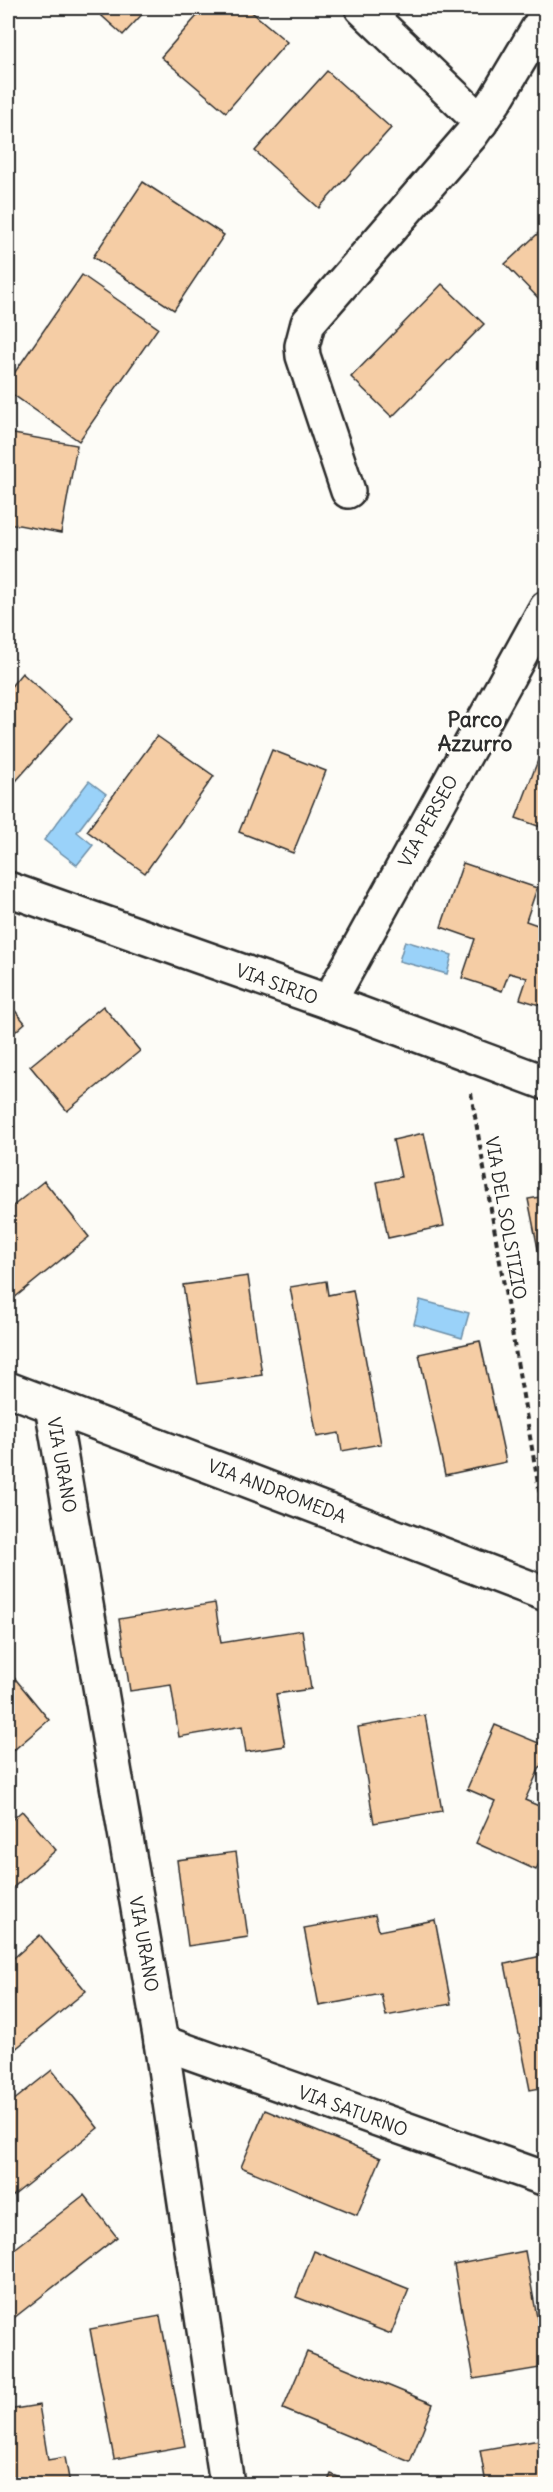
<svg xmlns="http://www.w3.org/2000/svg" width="553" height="2492" font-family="Delius,sans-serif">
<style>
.water{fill:#9ad2f9;stroke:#6e8fa7;stroke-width:1.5}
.building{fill:#f5cda5;stroke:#2b2b2b;stroke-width:1.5}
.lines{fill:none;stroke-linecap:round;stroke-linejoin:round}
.minor-casing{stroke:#2b2b2b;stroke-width:38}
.path{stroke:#2b2b2b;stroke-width:4;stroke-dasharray:6 4.5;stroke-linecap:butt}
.minor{stroke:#fdfcf7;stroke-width:33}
.labels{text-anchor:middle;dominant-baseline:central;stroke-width:6;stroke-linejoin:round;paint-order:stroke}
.street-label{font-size:18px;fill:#2b2b2b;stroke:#fdfcf7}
.quarter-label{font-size:21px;font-weight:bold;fill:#2b2b2b;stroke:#fdfcf7}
</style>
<rect width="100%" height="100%" fill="#fdfcf7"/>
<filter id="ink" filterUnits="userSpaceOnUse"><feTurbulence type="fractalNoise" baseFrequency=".0167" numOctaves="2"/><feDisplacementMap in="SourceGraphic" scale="12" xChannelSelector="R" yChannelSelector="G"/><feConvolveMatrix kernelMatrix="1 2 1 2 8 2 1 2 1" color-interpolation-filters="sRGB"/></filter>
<g filter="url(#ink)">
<g class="water">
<path d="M89,781l17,13 -29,38 16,13 -16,20 -33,-25z"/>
<path d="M405,941l47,14 -5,19 -48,-13z"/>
<path d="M420,1300l49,13 -7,25 -48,-14z"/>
</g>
<g class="building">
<path d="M93,8h55l-25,27z"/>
<path d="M204,8h43l40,34 -61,70 -65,-55z"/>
<path d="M327,71l64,57 -72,80 -64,-57z"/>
<path d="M143,182l81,53 -50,75 -81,-53z"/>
<path d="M546,226v80l-41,-42z"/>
<path d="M82,275l76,53 -79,113 -71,-50v-9z"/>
<path d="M442,284l42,40 -92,93 -41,-40z"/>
<path d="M8,433l69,12 -16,88 -53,-10z"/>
<path d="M22,673l50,45 -64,72v-100z"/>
<path d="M157,736l57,40 -69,97 -58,-42z"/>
<path d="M272,750l54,21 -33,82 -54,-21z"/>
<path d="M540,755l6,2v72l-30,-11z"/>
<path d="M463,863l74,25 -11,33 20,7v79l-26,-8 7,-21 -18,-5 -7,18 -40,-13 13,-39 -34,-12z"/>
<path d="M8,1002l17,21 -17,15z"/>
<path d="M103,1006l37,45 -73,60 -37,-45z"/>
<path d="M424,1133l20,93 -56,12 -11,-56 24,-5 -8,-37z"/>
<path d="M44,1181l45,56 -81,66v-93z"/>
<path d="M546,1196v57l-7,1 -11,-55z"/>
<path d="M248,1276l14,99 -64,9 -15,-99z"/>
<path d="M326,1281l2,14 25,-5 28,154 -39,7 -3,-18 -22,4 -27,-150z"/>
<path d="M480,1341l26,121 -61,13 -26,-121z"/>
<path d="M215,1603l6,40 81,-13 9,59 -35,5 9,52 -39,6 -4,-26 -63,11 -8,-52 -41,6 -11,-72z"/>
<path d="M8,1670l41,50 -41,35z"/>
<path d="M425,1715l17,96 -68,12 -16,-96z"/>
<path d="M495,1725l51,21v8l-21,46 21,9v39l-10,22 -60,-27 19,-42 -28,-12z"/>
<path d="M22,1811l34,39 -48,42v-69z"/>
<path d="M236,1852l12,85 -60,9 -11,-86z"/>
<path d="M375,1915l4,16 56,-11 16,84 -65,12 -5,-22 -62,12 -15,-78z"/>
<path d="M40,1935l46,56 -78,64v-92z"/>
<path d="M546,1955v132l-16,3 -25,-126z"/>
<path d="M52,2070l46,58 -90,72v-95z"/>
<path d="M265,2110l116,48 -24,57 -116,-48z"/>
<path d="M84,2195l33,42 -107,84 -2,-3v-64z"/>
<path d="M314,2251l95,38 -18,45 -95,-37z"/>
<path d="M525,2251l21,116 -72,12 -20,-114z"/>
<path d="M160,2316l25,130 -71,13 -24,-130z"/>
<path d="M307,2352l126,52 -23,58 -127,-53z"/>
<path d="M39,2405l9,55 17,-3 5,27h-62v-74z"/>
<path d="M546,2439v45h-60l-6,-34z"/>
<path d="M331,2474l24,10h-28z"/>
</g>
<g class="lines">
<defs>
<g id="minor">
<path d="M362,8l119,114"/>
<path d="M348,491l-45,-135 -1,-10 6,-23 163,-188 25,-36 50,-84"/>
<path d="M8,889l321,113 217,81"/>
<path d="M329,1002l217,-394"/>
<path d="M8,1389l538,205"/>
<path d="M52,1406l109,636 66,442"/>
<path d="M161,2042l385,137"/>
</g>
</defs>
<use href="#minor" class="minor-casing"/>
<path class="path" d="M471,1093l75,437"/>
<use href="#minor" class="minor"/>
</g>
</g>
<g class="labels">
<g class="street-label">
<text transform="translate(428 821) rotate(-61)">VIA PERSEO</text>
<text transform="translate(277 984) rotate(20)">VIA SIRIO</text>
<text transform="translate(506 1218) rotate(80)">VIA DEL SOLSTIZIO</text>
<text transform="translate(62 1465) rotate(80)">VIA URANO</text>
<text transform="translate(277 1491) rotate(21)">VIA ANDROMEDA</text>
<text transform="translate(144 1944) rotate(80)">VIA URANO</text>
<text transform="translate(353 2111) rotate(20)">VIA SATURNO</text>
</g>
<g class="quarter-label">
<text x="475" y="719">Parco<tspan x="475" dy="24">Azzurro</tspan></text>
</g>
</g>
<rect width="553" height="2492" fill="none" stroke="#fdfcf7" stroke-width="30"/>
<rect x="15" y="15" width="523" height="2462" fill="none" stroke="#2b2b2b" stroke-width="2" filter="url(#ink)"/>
</svg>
